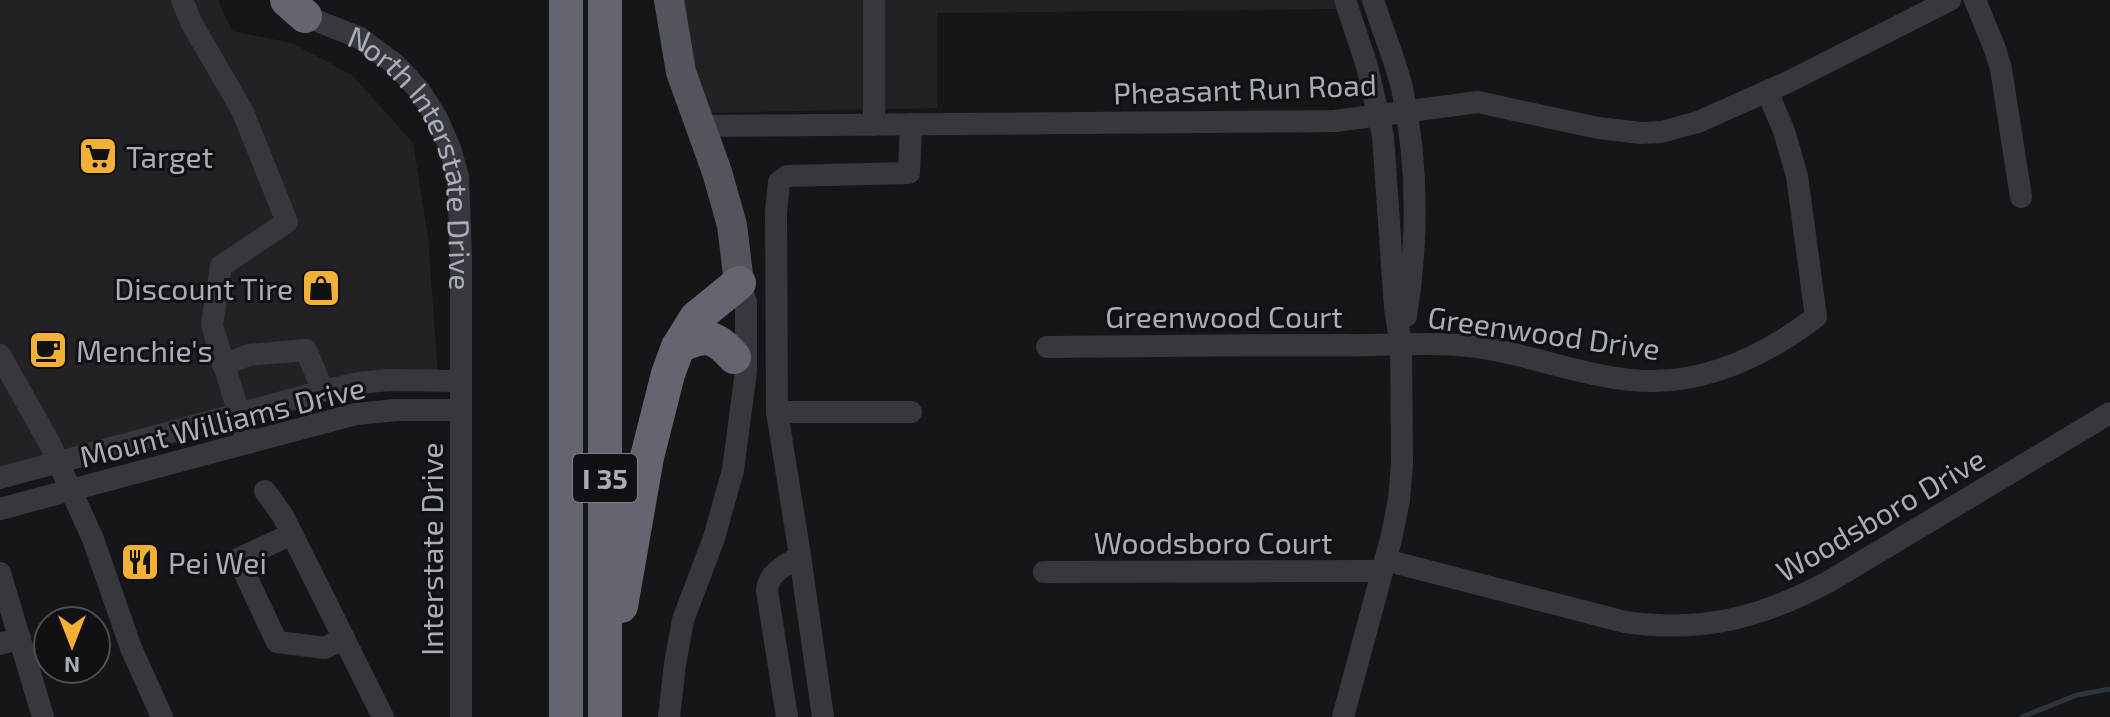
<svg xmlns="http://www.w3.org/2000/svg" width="2110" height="717" font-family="'Exo 2',sans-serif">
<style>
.built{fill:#222225}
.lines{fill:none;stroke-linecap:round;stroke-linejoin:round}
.stream{stroke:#2c353c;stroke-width:5}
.minor{stroke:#37383d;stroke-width:22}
.major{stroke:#53555c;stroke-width:30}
.highway{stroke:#63666e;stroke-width:34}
.labels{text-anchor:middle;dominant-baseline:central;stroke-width:6;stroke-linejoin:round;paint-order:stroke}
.shield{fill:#111113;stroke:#7b7e86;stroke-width:2}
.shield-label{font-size:28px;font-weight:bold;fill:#a8adb8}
.street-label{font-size:30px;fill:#a8adb8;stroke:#111113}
.poi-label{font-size:30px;fill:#a8adb8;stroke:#111113;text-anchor:start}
</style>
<rect width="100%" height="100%" fill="#161618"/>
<g class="built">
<path d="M0,0h218l14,31 60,12 60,32 61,68 15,94 10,137 -438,96z"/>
<path d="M676,0h657l2,9 -398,4v95l-229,5 -8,-7z"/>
</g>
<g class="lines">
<path class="stream" d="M2022,717l55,-22 33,-6"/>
<g class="minor">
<path d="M182,0l10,24 50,86 45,112 -66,44 -9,59 36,118"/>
<path d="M874,0v125"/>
<path d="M1373,0c9,29 22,59 29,88 16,74 16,153 4,228"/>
<path d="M1975,0l20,49 6,20 20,128"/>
<path id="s1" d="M305,16l55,22 36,27 23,25 18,28 13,30 8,29 3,79v461"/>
<path d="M700,126l635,-5 143,-19 120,26 43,5 20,-1 37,-10 90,-40 162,-82"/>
<path d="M1047,347c98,-1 198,-2 297,-2 38,1 76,-3 115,0 65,5 132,37 196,36 59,-1 115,-29 161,-64l-19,-141 -13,-45 -17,-40"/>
<path d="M0,355l50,89 43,95 38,109 31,69"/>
<path d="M223,365l26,-10 57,-5 17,41"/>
<path d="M777,412h134"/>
<path d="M0,478l323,-87 36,-8 30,-3 71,1"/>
<path d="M265,491l18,25 100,201"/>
<path d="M0,509l356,-95 40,-4h64"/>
<path d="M292,534l-54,25 39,83 48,6 19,-10"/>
<path d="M1385,560l240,62c77,11 135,-4 203,-40l282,-169"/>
<path d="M1044,572l338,-1"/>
<path d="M0,573l43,144"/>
<path d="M0,644l20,-6"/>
<path d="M669,717l6,-53 8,-44 31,-82 19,-68 13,-99v-69l-7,-19"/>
<path d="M787,717l-20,-126c1,-19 18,-25 33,-35"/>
<path d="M823,717l-24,-168 -22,-137 -1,-200 3,-30 8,-6 122,-3 2,-49"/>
<path d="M1343,717l48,-178 8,-39 3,-37 -1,-118 -6,-37 -12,-172 -16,-70 -22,-66"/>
</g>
<path class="major" d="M669,0l12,72 36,100 15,53 7,58"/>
<g class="highway">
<path d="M287,0l18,16"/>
<path d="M605,0v717"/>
<path d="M678,347c26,-14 37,-12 56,10"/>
<path d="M621,606l26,-149 21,-83 10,-27 18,-29 43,-35"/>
<path d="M566,717v-717"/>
</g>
</g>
<defs>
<symbol id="supermarket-square" viewBox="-11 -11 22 22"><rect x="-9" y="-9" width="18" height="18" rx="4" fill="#f2b134" stroke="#111113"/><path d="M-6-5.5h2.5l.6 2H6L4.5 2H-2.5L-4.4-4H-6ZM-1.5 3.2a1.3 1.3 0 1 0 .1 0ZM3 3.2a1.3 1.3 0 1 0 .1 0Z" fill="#111"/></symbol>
<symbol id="shop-square" viewBox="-11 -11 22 22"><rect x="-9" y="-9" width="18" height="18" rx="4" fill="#f2b134" stroke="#111113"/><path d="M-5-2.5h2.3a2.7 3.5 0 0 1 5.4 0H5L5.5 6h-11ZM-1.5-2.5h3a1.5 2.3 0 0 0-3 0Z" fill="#111"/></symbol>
<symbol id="cafe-square" viewBox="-11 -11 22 22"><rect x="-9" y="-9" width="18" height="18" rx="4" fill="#f2b134" stroke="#111113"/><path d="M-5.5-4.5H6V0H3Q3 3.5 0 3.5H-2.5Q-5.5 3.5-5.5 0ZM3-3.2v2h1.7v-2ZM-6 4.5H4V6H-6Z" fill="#111"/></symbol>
<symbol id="restaurant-square" viewBox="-11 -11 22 22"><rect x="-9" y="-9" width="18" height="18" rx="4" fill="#f2b134" stroke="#111113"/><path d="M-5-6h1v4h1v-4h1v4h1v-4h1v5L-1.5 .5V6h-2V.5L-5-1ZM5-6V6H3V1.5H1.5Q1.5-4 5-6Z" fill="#111"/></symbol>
</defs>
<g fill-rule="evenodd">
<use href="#supermarket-square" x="76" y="134" width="44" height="44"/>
<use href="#shop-square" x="299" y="266" width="44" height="44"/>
<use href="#cafe-square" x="26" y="328" width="44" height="44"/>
<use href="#restaurant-square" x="118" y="540" width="44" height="44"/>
</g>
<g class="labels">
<rect class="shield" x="573" y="454" width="64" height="48" rx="6"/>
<g class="shield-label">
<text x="605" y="478">I 35</text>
</g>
<g class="street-label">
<text transform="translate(1245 88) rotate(-2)">Pheasant Run Road</text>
<text stroke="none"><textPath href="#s1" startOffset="198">North Interstate Drive</textPath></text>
<text x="1224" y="316">Greenwood Court</text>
<text transform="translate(1544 332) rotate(8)">Greenwood Drive</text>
<text transform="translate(222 421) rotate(-14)">Mount Williams Drive</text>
<text transform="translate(1880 514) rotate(-30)">Woodsboro Drive</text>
<text x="1213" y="542">Woodsboro Court</text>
<text transform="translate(431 549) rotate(-90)">Interstate Drive</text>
</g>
<g class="poi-label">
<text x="126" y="156">Target</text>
<text x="293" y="288" text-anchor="end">Discount Tire</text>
<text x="76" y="350">Menchie's</text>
<text x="168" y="562">Pei Wei</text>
</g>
</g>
<g transform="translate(72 645) rotate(180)"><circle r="38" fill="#111113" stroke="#4d4f55" stroke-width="2"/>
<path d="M0-6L14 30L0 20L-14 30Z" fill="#f2b134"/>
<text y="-12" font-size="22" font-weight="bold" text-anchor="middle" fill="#a8adb8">N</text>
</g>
</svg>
